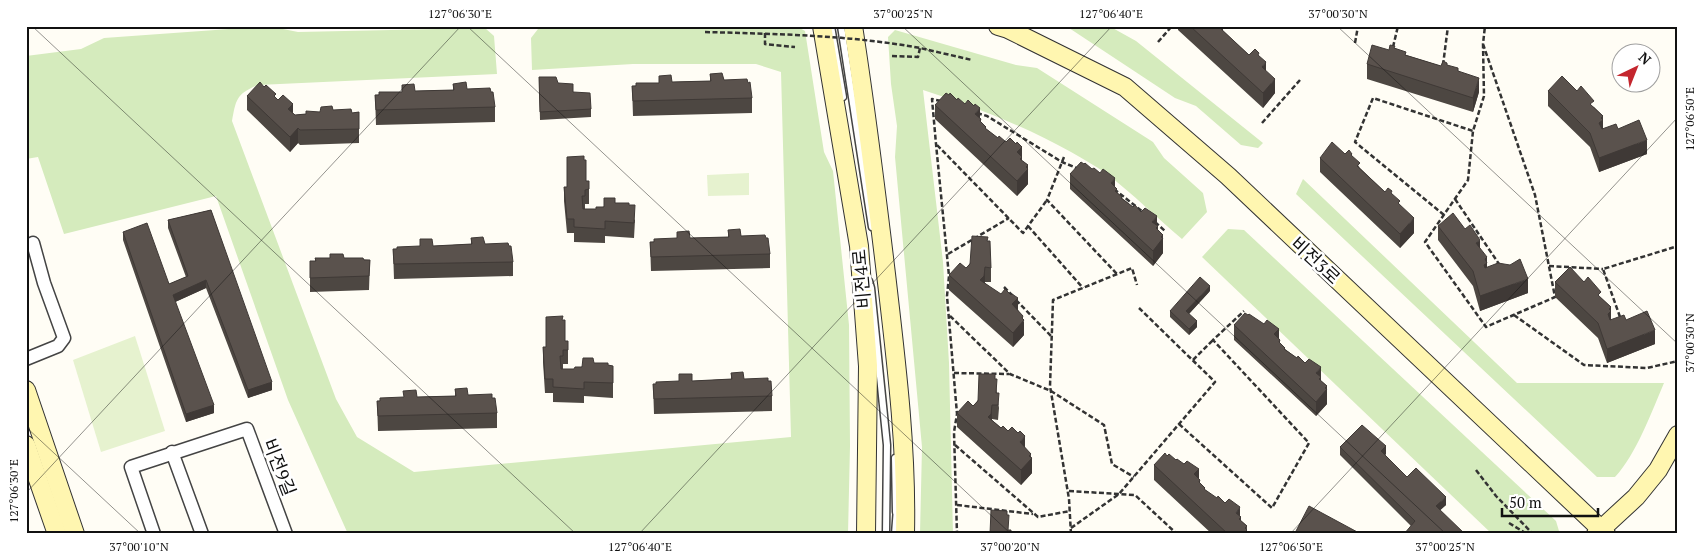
<svg xmlns="http://www.w3.org/2000/svg" width="1704" height="560" font-family="'PT Serif','Noto Sans KR',serif">
<style>
.green{fill:#d5ebbd}
.pitch{fill:#e6f2cf}
.lines{fill:none;stroke-linecap:round;stroke-linejoin:round}
.lane-casing{stroke:#444;stroke-width:9}
.street-casing{stroke:#444;stroke-width:15}
.secondary-casing{stroke:#333;stroke-width:20}
.path{stroke:#333;stroke-width:2.5;stroke-dasharray:5 2.5;stroke-linecap:butt}
.lane{stroke:#fff;stroke-width:6}
.street{stroke:#fff;stroke-width:12}
.secondary{stroke:#fff6b0;stroke-width:18}
.path-bridge{stroke:#333;stroke-width:2.5;stroke-dasharray:5 2.5;stroke-linecap:butt}
.wall{fill:#4d4742}
.shaded-wall{fill:#3f3936}
.building{fill:#5a524d;stroke:#3f3936}
.ticks{fill:none;stroke:#111;stroke-width:1;stroke-opacity:0.45}
.labels{text-anchor:middle;dominant-baseline:central;stroke-width:5;stroke-linejoin:round;paint-order:stroke}
.street-label{font-size:18px;fill:#111;stroke:#fff}
.neatline{fill:none;stroke:#111;stroke-width:2}
.ticks-label{font-size:12px;text-anchor:middle;fill:#111}
</style>
<rect width="100%" height="100%" fill="#fffdf5"/>
<g class="green">
<path d="M651,26h145l9,5 19,121 9,19 16,154 1,121 -2,88h-500l-60,-134 -72,-204 -152,38 -26,-77 -12,2v-103l55,-7 23,-11 139,-10 30,-1 25,5 187,-4 9,8 3,38 -239,11c-22,9 -22,15 -26,36l104,278 21,38 57,35 377,-35 -10,-365 -25,-8h-123l-101,6 -1,-32 7,-9z"/>
<path d="M1066,26h43l27,15 127,102 -5,5 -17,-3 -45,-39 -21,-8z"/>
<path d="M895,30l121,35 21,3 116,74 11,16 39,35 4,19 -25,27c-25,-21 -49,-45 -75,-65 -11,-8 -24,-15 -36,-22 -47,-26 -97,-46 -148,-62l20,172 6,101 4,171h-33l2,-87 -27,-290 2,-31 -6,-42 -3,-47z"/>
<path d="M1303,179l214,204h147c-12,28 -28,72 -49,94h-18l-301,-283z"/>
<path d="M1228,229l16,1 312,291 3,10 -2,3h-65l-290,-277z"/>
</g>
<g class="pitch">
<path d="M749,173v22l-41,1 -1,-21z"/>
<path d="M135,336l30,95 -64,21 -28,-92z"/>
</g>
<g class="lines">
<defs>
<g id="lane">
<path d="M831,26l12,71"/>
<path d="M841,26l31,201"/>
<path d="M869,281l2,7 16,157 -1,89"/>
<path d="M895,458l1,54"/>
<path d="M895,534l2,-26"/>
</g>
<g id="street">
<path d="M26,359l32,-13 6,-8 -20,-55 -11,-40"/>
<path d="M172,452l30,82"/>
<path d="M154,534l-23,-67 116,-38 39,105"/>
</g>
<g id="secondary">
<path d="M822,26l37,220 9,120 -2,168"/>
<path d="M853,26c13,83 23,165 33,248 10,86 21,173 19,260"/>
<path d="M998,26l10,3 117,58 103,89 378,358"/>
<path d="M26,390l49,144"/>
<path d="M26,445l31,89"/>
<path d="M1596,534l40,-37 22,-27 20,-35"/>
</g>
</defs>
<use href="#lane" class="lane-casing"/>
<use href="#street" class="street-casing"/>
<use href="#secondary" class="secondary-casing"/>
<g class="path">
<path d="M765,33v11l30,3"/>
<path d="M1158,42l14,-16"/>
<path d="M1355,43l3,-17"/>
<path d="M1483,44l52,151 20,102 -69,30 -61,-85 43,-62 5,-49 11,-35 -1,-52 2,-18"/>
<path d="M1393,47l5,-21"/>
<path d="M892,56l26,1 2,-9"/>
<path d="M1443,65l5,-39"/>
<path d="M941,101l-9,-2 4,45 13,132 -2,20 10,118 -3,18 3,102"/>
<path d="M977,113l10,3 75,46 17,7"/>
<path d="M1262,123l38,-43"/>
<path d="M937,145l86,88 24,-33"/>
<path d="M1064,157l-17,43 70,74"/>
<path d="M1114,189l29,23"/>
<path d="M1455,199l44,65"/>
<path d="M1444,215l-89,-73 18,-44 100,33"/>
<path d="M1155,222l10,9"/>
<path d="M1028,226l55,62"/>
<path d="M948,254l61,-36"/>
<path d="M1549,266l54,3"/>
<path d="M1004,287l9,9"/>
<path d="M1016,300l36,37"/>
<path d="M1514,315l70,50 63,3 31,-7"/>
<path d="M950,316l60,58 41,17 53,34 8,39 22,13"/>
<path d="M1620,317l-17,-48 75,-23"/>
<path d="M1193,360l20,-20"/>
<path d="M954,373l55,1"/>
<path d="M1179,424l93,84 37,-65 -96,-103 31,-29"/>
<path d="M955,445l83,72 32,-6"/>
<path d="M1476,470l20,26 37,38"/>
<path d="M1069,491l66,4 42,39"/>
<path d="M957,505l76,9"/>
<path d="M1509,523l18,11"/>
<path d="M1071,528l48,-34 96,-112 -76,-74"/>
<path d="M1071,534l-2,-35 -19,-113 3,-86 79,-32 5,17"/>
</g>
<use href="#lane" class="lane"/>
<use href="#street" class="street"/>
<use href="#secondary" class="secondary"/>
<path class="path-bridge" d="M705,32c72,2 144,3 215,16 17,4 35,8 52,12"/>
</g>
<g class="wall">
<path d="M1178,26h45v5l26,24 10,1 16,37 -12,15 -85,-78z"/>
<path d="M1395,48l11,7 35,11 6,-1 11,6 21,21 -6,20 -106,-33v-15l22,-14z"/>
<path d="M710,74l14,6 28,18v15l-119,3 -1,-30 40,-4 38,-1z"/>
<path d="M539,77l19,6 15,9 18,17v8l-51,3z"/>
<path d="M453,84l14,5 28,18v15l-119,3 -1,-30 40,-4 38,-1z"/>
<path d="M1548,91l46,16 9,9v13h15l29,25 -48,18 -9,-25 -42,-41z"/>
<path d="M247,96l29,2 19,17 11,-1 27,-4 19,3 7,-1v31l-59,2 -2,-2 -8,9 -43,-42z"/>
<path d="M957,100l23,18 1,5 5,6 36,27v5l6,4v19l-11,12 -82,-77v-14z"/>
<path d="M1345,154l7,2 8,12 25,24 7,2 8,11 14,28 -14,15 -80,-76v-14z"/>
<path d="M584,160l2,21 3,8v15h-4v5h11l19,-6 20,17 -1,18 -29,-2v7l-31,-1v-9h-7l-3,-32v-14h3z"/>
<path d="M1092,169l23,19 2,4 5,6 35,28 1,4 5,5v18l-10,13 -83,-77v-15z"/>
<path d="M211,210l61,180 -24,8 -42,-110 -31,14 39,111 -28,9 -63,-182v-8l46,52 17,-7 -18,-49v-8z"/>
<path d="M1438,226l42,22 7,19 41,26 -48,18 -7,-25 -35,-46z"/>
<path d="M728,230l13,6 29,18v14l-119,3 -1,-29 40,-4 38,-1z"/>
<path d="M471,238l14,6 28,18v14l-119,3 -1,-30 40,-3 38,-2z"/>
<path d="M988,241l3,27v14h-6v1l33,27 5,9 1,16 -11,12 -64,-57v-15l17,-7z"/>
<path d="M315,258h29l26,2 -1,30 -59,2v-31h5z"/>
<path d="M1555,282l46,16 10,9v13h15l29,24 -48,19 -9,-25 -43,-41z"/>
<path d="M1210,291l-21,23 8,13 -8,8 -19,-18v-6z"/>
<path d="M563,320l2,21 3,9v14h-5v5h11l20,-6 19,3v32l-29,-2v7l-31,-1v-9h-8l-2,-31v-15h3z"/>
<path d="M1234,325l45,13 1,5 5,6 36,28v4l6,5v18l-11,12 -82,-76z"/>
<path d="M731,373l13,6 28,17v15l-118,3 -1,-30 39,-3 39,-2z"/>
<path d="M995,379l4,29 -1,12 -6,-1v1l33,28 6,9 1,16 -11,12 -64,-58v-14l16,-7z"/>
<path d="M455,389l13,6 29,18v15l-119,3 -1,-30 40,-4 38,-1z"/>
<path d="M1340,447l46,7 -1,1 22,22 39,28 -6,5 -29,16 -71,-71z"/>
<path d="M1167,456l9,4 23,19 1,4 5,7 35,27 1,4 6,5v8h-35l-58,-54v-15z"/>
</g>
<g class="shaded-wall">
<path d="M1220,26h3v12l-4,-11z"/>
<path d="M1266,62v15l-4,-10z"/>
<path d="M1479,78v14l-6,20v-14z"/>
<path d="M1275,79v14l-12,15v-15z"/>
<path d="M293,104v14l-5,-9z"/>
<path d="M980,108v13l1,-2v15l-6,-20z"/>
<path d="M1603,116v19l-4,-12 2,-5z"/>
<path d="M298,128v15l-8,9v-15z"/>
<path d="M1647,140v14l-48,18v-14z"/>
<path d="M1022,147v11v-1v14l-5,-19z"/>
<path d="M1028,165v19l-11,12v-15z"/>
<path d="M1115,178v12l2,-1v14l-6,-20z"/>
<path d="M1157,216v11l1,-1v15l-6,-19z"/>
<path d="M1414,218v15l-14,15v-14z"/>
<path d="M1163,235v18l-10,13v-15l8,-14z"/>
<path d="M1480,240v14l-4,-11z"/>
<path d="M1487,257v20l-3,-12 1,-6z"/>
<path d="M985,267v15l-1,9 -4,-11z"/>
<path d="M1528,279v14l-48,18v-15z"/>
<path d="M206,280v8l-33,15v-8z"/>
<path d="M1210,286v5l-24,26v-6z"/>
<path d="M1018,298v15l-6,-9z"/>
<path d="M1611,307v18l-3,-11 1,-5z"/>
<path d="M1023,316v6l1,-2v15l-11,12v-14z"/>
<path d="M1197,321v6l-8,8v-6z"/>
<path d="M1279,329v12l1,-1v14l-6,-20z"/>
<path d="M1655,330v14l-48,19v-14z"/>
<path d="M1321,367v11v-1v15l-5,-19z"/>
<path d="M272,382v8l-24,8v-8z"/>
<path d="M1327,386v18l-11,12v-14z"/>
<path d="M214,405v8l-28,9v-8z"/>
<path d="M992,405v14l-1,9 -3,-11z"/>
<path d="M1025,436v15l-5,-9z"/>
<path d="M1386,446v8l-5,5v-8z"/>
<path d="M1031,454v5l1,-1v15l-11,12v-15z"/>
<path d="M1199,469v12l1,-1v14l-6,-20z"/>
<path d="M1446,497v8l-10,9v-8z"/>
<path d="M1240,507v11l1,-1v15l-5,-19z"/>
</g>
<g class="building">
<path d="M1190,26h30l-1,1 30,28 6,-6 4,4 -1,2 8,7 -4,5 13,12 -12,14z"/>
<path d="M1372,45l17,5 1,-5 5,1 -1,2 12,4 -1,3 36,11 2,-5 4,2v2l11,3v3l21,7 -6,20 -106,-34z"/>
<path d="M722,73l2,7 23,-1 1,4 2,-1 2,16 -119,3 -1,-15h4v-3h23v-7l12,-1 1,7 39,-1 -1,-7z"/>
<path d="M1562,76l15,15 4,-5 13,15 -4,3 13,12 -2,2 2,2 -4,3 3,6 14,-5 2,5 21,-9 8,20 -48,18 -9,-25 -42,-42z"/>
<path d="M539,77h17l2,6 15,1v8l17,1 1,16 -51,3z"/>
<path d="M260,82l4,5 2,-2 10,9 -2,2 4,4 5,-5 10,9 -5,5 7,6 11,-1v-3l14,1 1,-5 11,-1 1,4 18,-1 1,4 7,-1v17l-59,1 -2,-2 -8,9 -43,-41z"/>
<path d="M466,82l1,7 23,-1 1,4h2l2,15 -119,3 -1,-15h4v-3h23v-7l12,-1 1,7 39,-1 -1,-6z"/>
<path d="M946,93l3,2 1,-2 7,7 1,-2 7,6 3,-4 6,6 1,-2 5,4 -5,6 6,5 -1,2 6,6 -1,1 13,10 1,-2 7,6 4,-4 6,6 1,-2 5,5 -5,5 5,5 -2,2 8,6 -2,2 2,2 -11,12 -82,-76z"/>
<path d="M1332,142l13,12 4,-4 3,4 -1,1 9,8 -3,3 28,26 3,-4 4,3 -1,2 9,8 -2,2 16,15 -14,16 -80,-76z"/>
<path d="M584,156v4h2v21h3v8l-4,1v6h-3l1,13h13v-2h8v-9h11v5h14v2h6l-1,18 -29,-2v8l-31,-2v-8h-7l-3,-32h3v-30z"/>
<path d="M1081,162l3,2 1,-1 7,6 2,-1 6,5 3,-4 12,9 -4,5 6,6 -2,2 7,6 -1,1 12,9 2,-2 6,7 4,-4 12,8 -5,6 6,4 -2,2 7,7 -2,2 2,1 -10,13 -83,-77z"/>
<path d="M211,210l61,172 -24,8 -42,-110 -33,15 41,110 -28,9 -63,-182 24,-9 22,61 19,-8 -20,-56z"/>
<path d="M1453,213l12,16 5,-4 10,15 -4,3 11,14 -2,2 2,4 -3,2 1,3 13,-5 12,2 10,-6 8,20 -48,17 -7,-25 -35,-45z"/>
<path d="M740,229l1,7 24,-1 1,3h2l2,16 -119,3 -1,-15h4v-3l23,-1v-6l12,-1 1,7 39,-1 -1,-7z"/>
<path d="M972,236l16,1 -1,4h3l1,27 -6,-1 -1,9 -4,4 21,14 4,-5 6,6 1,-1 6,4 -6,6 11,12 -1,2 2,2 -11,13 -64,-58 11,-12 6,5 4,-4z"/>
<path d="M483,237l2,7 23,-1 1,3h2l2,16 -119,2 -1,-15h4v-2l23,-1v-7h12l1,7 39,-2 -1,-6z"/>
<path d="M330,254h13l1,4h19l1,2h6l-1,16 -59,2v-17h6l-1,-3h15z"/>
<path d="M1570,267l14,15 4,-5 13,15 -3,3 13,12 -2,2 2,2 -3,3 2,6 14,-5 2,5 21,-9 8,19 -48,19 -9,-26 -43,-41z"/>
<path d="M1200,277l10,9 -24,25 11,10 -8,8 -19,-18z"/>
<path d="M1245,313l3,2 1,-1 15,10 3,-4 12,9 -5,5 6,6 -1,2 6,6 -1,1 13,9 1,-2 7,7 4,-4 12,8 -5,6 5,4 -2,2 8,7 -2,2 2,1 -11,13 -82,-77z"/>
<path d="M563,316l-1,4h3v21h3v9h-5v6h-3l1,13h13l1,-2h7l1,-9h10l1,5h14v2l5,1v17l-29,-1v7l-31,-2v-8h-8l-2,-32h3v-30z"/>
<path d="M743,372l1,7 24,-1v3h3l1,15 -118,3 -1,-15h3v-2l23,-1v-7h13v7l40,-2 -1,-6z"/>
<path d="M979,374h16v5h2l-1,14h3l-1,12h-6l-1,9 -3,3 13,11 2,-2 5,5 4,-4 6,6 2,-2 5,5 -5,6 11,12 -2,2 3,2 -11,12 -64,-57 11,-12 5,5 5,-5z"/>
<path d="M467,388l1,7 24,-1v4h3l2,15 -119,3 -1,-15h3v-3l24,-1 -1,-6 13,-1 1,7 39,-1 -1,-7z"/>
<path d="M1362,425l24,21 -5,5 26,26 9,-9 30,29 -10,9 29,28h-61l11,-13 -75,-74z"/>
<path d="M1165,453l2,3 2,-2 7,6 1,-1 7,5 3,-3 12,8 -5,5 6,6 -1,2 6,6 -1,1 13,9 1,-2 7,7 4,-4 11,8 -4,6 5,4 -2,2 8,7 -2,2 2,2 -4,4h-15l-74,-69z"/>
<path d="M1309,506l52,28h-65l-1,-1z"/>
<path d="M991,510l16,1v4h2l-1,15h3v4h-21z"/>
</g>
<path class="ticks" d="M32,26l544,508M467,26l544,508M902,26l544,508M1337,26l341,318M26,427l115,107M26,493l435,-467M639,534l473,-508M1290,534l388,-417"/>
<g class="labels">
<g class="street-label">
<text transform="translate(1316 260) rotate(43)">비전3로</text>
<text transform="translate(861 279) rotate(-95)">비전4로</text>
<text transform="translate(280 467) rotate(69)">비전9길</text>
</g>
</g>
<rect width="1704" height="560" fill="none" stroke="#ffffff" stroke-width="55"/>
<g transform="translate(1636 68) rotate(43)"><circle r="24" fill="#ffffff" stroke="#a0a0a0"/>
<path d="M0-4L9 19L0 12L-9 19Z" fill="#c4262e"/>
<text y="-8" font-size="14" font-weight="bold" text-anchor="middle" fill="#111111">N</text>
</g>
<path d="M1502 508v8h96v-8" fill="none" stroke="#111111" stroke-width="2.5"/>
<text x="1509" y="508" font-size="15" fill="#111111" stroke="#ffffff" stroke-width="4" paint-order="stroke">50 m</text>
<rect x="28" y="28" width="1648" height="504" class="neatline"/>
<g class="ticks-label">
<text x="460" y="18">127°06'30"E</text>
<text x="903" y="18">37°00'25"N</text>
<text x="1111" y="18">127°06'40"E</text>
<text x="1338" y="18">37°00'30"N</text>
<text transform="translate(1690 119) rotate(-90)" y="4">127°06'50"E</text>
<text transform="translate(1690 343) rotate(-90)" y="4">37°00'30"N</text>
<text transform="translate(14 491) rotate(-90)" y="4">127°06'30"E</text>
<text x="139" y="551">37°00'10"N</text>
<text x="640" y="551">127°06'40"E</text>
<text x="1010" y="551">37°00'20"N</text>
<text x="1291" y="551">127°06'50"E</text>
<text x="1445" y="551">37°00'25"N</text>
</g>
</svg>
